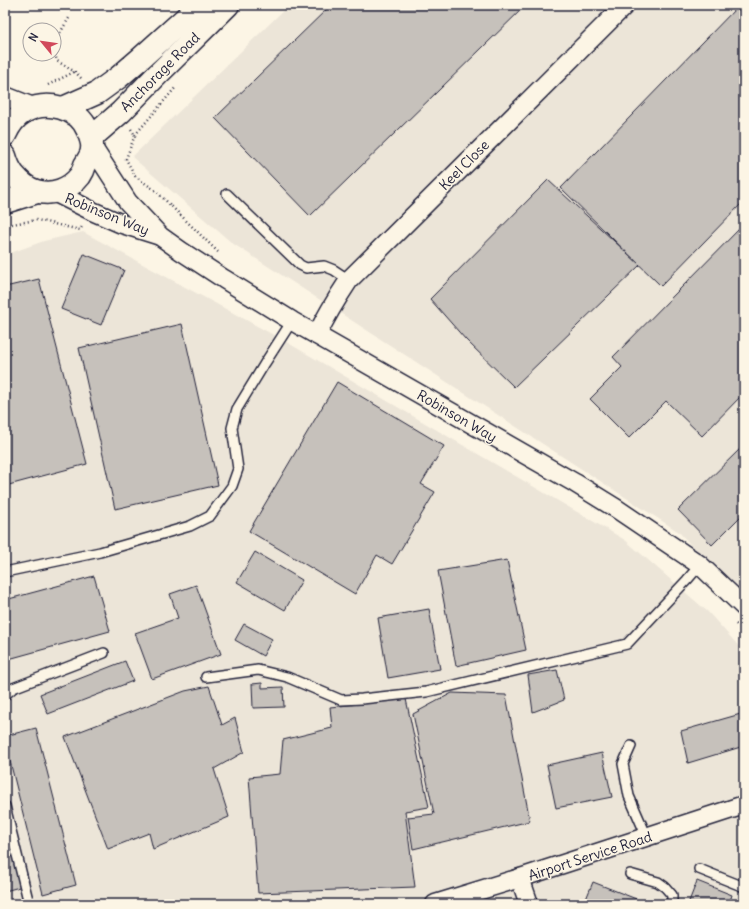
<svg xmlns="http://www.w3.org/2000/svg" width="749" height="909" font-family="Delius,sans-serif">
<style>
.built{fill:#ece5d8}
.building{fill:#c6c1bb;stroke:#22223b}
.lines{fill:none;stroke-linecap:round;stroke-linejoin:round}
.lane-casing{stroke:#22223b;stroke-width:12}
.street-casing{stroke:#22223b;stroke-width:21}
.secondary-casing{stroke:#22223b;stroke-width:25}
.path{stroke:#22223b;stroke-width:2.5;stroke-dasharray:1 3;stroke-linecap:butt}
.lane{stroke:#fcf5e5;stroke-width:9}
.street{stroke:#fcf5e5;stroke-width:18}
.secondary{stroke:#fcf5e5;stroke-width:22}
.labels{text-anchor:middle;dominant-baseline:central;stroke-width:3;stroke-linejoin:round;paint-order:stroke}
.street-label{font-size:14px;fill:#22223b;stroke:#fcf5e5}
</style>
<rect width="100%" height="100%" fill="#fcf5e5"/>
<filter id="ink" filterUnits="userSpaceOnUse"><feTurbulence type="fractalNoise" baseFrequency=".025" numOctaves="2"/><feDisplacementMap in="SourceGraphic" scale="8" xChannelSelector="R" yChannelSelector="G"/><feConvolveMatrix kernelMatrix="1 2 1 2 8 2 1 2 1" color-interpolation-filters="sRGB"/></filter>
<g filter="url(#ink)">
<g class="built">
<path d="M289,5h455v599l-65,-72 -447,-289 -100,-86z"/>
<path d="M83,232l200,108 342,200 83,72 36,40v252h-739v-649l39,-14z"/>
</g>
<g class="building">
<path d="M331,5h195l-216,211 -95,-98z"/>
<path d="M739,5h5v196l-83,85 -100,-98z"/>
<path d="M548,180l92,85 -126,122 -48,-47 -36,-41z"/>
<path d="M744,224v169l-42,43 -36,-35 -37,37 -39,-39 32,-32 -9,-10z"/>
<path d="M84,254l40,16 -23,55 -40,-16z"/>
<path d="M39,279l48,185 -82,22v-199z"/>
<path d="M182,324l36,161 -103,24 -36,-161z"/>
<path d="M337,382l107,64 -23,38 14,8 -43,72 -15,-9 -22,39 -106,-63z"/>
<path d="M744,445v68l-32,32 -34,-35z"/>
<path d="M255,552l47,28 -17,30 -48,-28z"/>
<path d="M507,560l19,90 -70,16 -18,-95z"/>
<path d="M94,576l16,55 -105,29v-60z"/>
<path d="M196,585l25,69 -69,25 -17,-46 43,-15 -8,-24z"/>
<path d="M429,609l11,60 -52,9 -10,-60z"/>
<path d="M244,624l28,15 -9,17 -28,-16z"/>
<path d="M125,661l8,20 -85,33 -8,-20z"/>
<path d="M557,670l7,30 -31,12 -5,-37z"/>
<path d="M262,683v5l21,-1 1,20 -31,1 -1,-24z"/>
<path d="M209,686l13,39 13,-7 9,34 -30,17 15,48 -76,32 -4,-16 -41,16 -43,-112 120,-46z"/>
<path d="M452,693l54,2 24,126 -117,28 -5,-32 26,-3 -21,-100z"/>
<path d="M406,699l23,108 -24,4 10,76 -157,6 -9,-116 31,-3 3,-34 49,-12 -2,-21z"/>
<path d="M744,713v33l-56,17 -7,-32z"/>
<path d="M36,728l40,157 -33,9 -38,-153v-5z"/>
<path d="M602,753l10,44 -56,11 -9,-43z"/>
<path d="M5,818l18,68 -18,5z"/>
<path d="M697,881l35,14 -3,9h-41z"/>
<path d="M593,882l56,22h-65z"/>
</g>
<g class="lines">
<defs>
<g id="lane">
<path d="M227,194l73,71 6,3 18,-2 10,4 15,10"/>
<path d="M5,572l95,-20 90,-26 20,-10 22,-30 6,-17 -6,-41 5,-19 28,-46 27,-42"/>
<path d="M206,677l52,-7 29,7 54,23 21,-1 64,-7 201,-48 60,-64 13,-15"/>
<path d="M5,695l8,-7 91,-35"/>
<path d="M631,746l-8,18 6,32 18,41"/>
<path d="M5,806l24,98"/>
<path d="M699,869l45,18"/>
<path d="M630,874l28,8 7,5 7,8v9"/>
</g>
<g id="street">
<path d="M5,96l28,11"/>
<path d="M93,148l35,54 32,34 21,15 43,28 68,42 283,162 42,26 83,56 44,42"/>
<path d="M54,192l38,19 30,13 35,11"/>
<path d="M317,335c9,-19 20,-37 32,-55l276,-275"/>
<path d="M520,878l9,26"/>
<path d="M435,904l85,-26 224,-73"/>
</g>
<g id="secondary">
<path d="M63,108l34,-15 22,-16 22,-19 59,-53"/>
<path d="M5,135c4,-9 10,-18 19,-23 21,-13 55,-5 64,19 2,5 5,12 4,18 0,5 -4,11 -7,16 -1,4 -3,8 -5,11 -10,13 -28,20 -44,15 -8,-2 -16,-9 -22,-16 -4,-5 -7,-12 -9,-19"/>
<path d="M91,138l30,-26 37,-38 70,-69"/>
<path d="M5,202l32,-10"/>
</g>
</defs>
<use href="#lane" class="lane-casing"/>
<use href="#street" class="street-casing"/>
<use href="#secondary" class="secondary-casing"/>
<g class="path">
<path d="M54,43l15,-25"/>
<path d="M54,50l3,11 18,11 7,7"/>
<path d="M48,85l26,-13"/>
<path d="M131,129l4,6 -9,24 9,17 21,15 62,61"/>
<path d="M135,135l41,-48"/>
<path d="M5,228l7,-4 25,-4 43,10 3,-5"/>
<path d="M736,624l8,8"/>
</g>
<use href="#lane" class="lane"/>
<use href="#street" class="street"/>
<use href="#secondary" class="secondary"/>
</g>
</g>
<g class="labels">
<g class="street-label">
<text transform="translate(160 72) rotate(-45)">Anchorage Road</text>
<text transform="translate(464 165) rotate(-45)">Keel Close</text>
<text transform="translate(107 214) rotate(22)">Robinson Way</text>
<text transform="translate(457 416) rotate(30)">Robinson Way</text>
<text transform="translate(590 856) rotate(-18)">Airport Service Road</text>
</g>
</g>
<rect width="749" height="909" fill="none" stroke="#fcf5e5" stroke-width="20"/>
<rect x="10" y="10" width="729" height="889" fill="none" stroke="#22223b" stroke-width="1.5" filter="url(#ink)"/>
<g transform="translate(42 42) rotate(299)"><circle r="19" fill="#fcf5e5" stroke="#a5a1a1"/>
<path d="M0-3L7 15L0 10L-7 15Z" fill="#d1495b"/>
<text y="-6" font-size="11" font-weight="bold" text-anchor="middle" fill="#22223b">N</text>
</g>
</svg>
